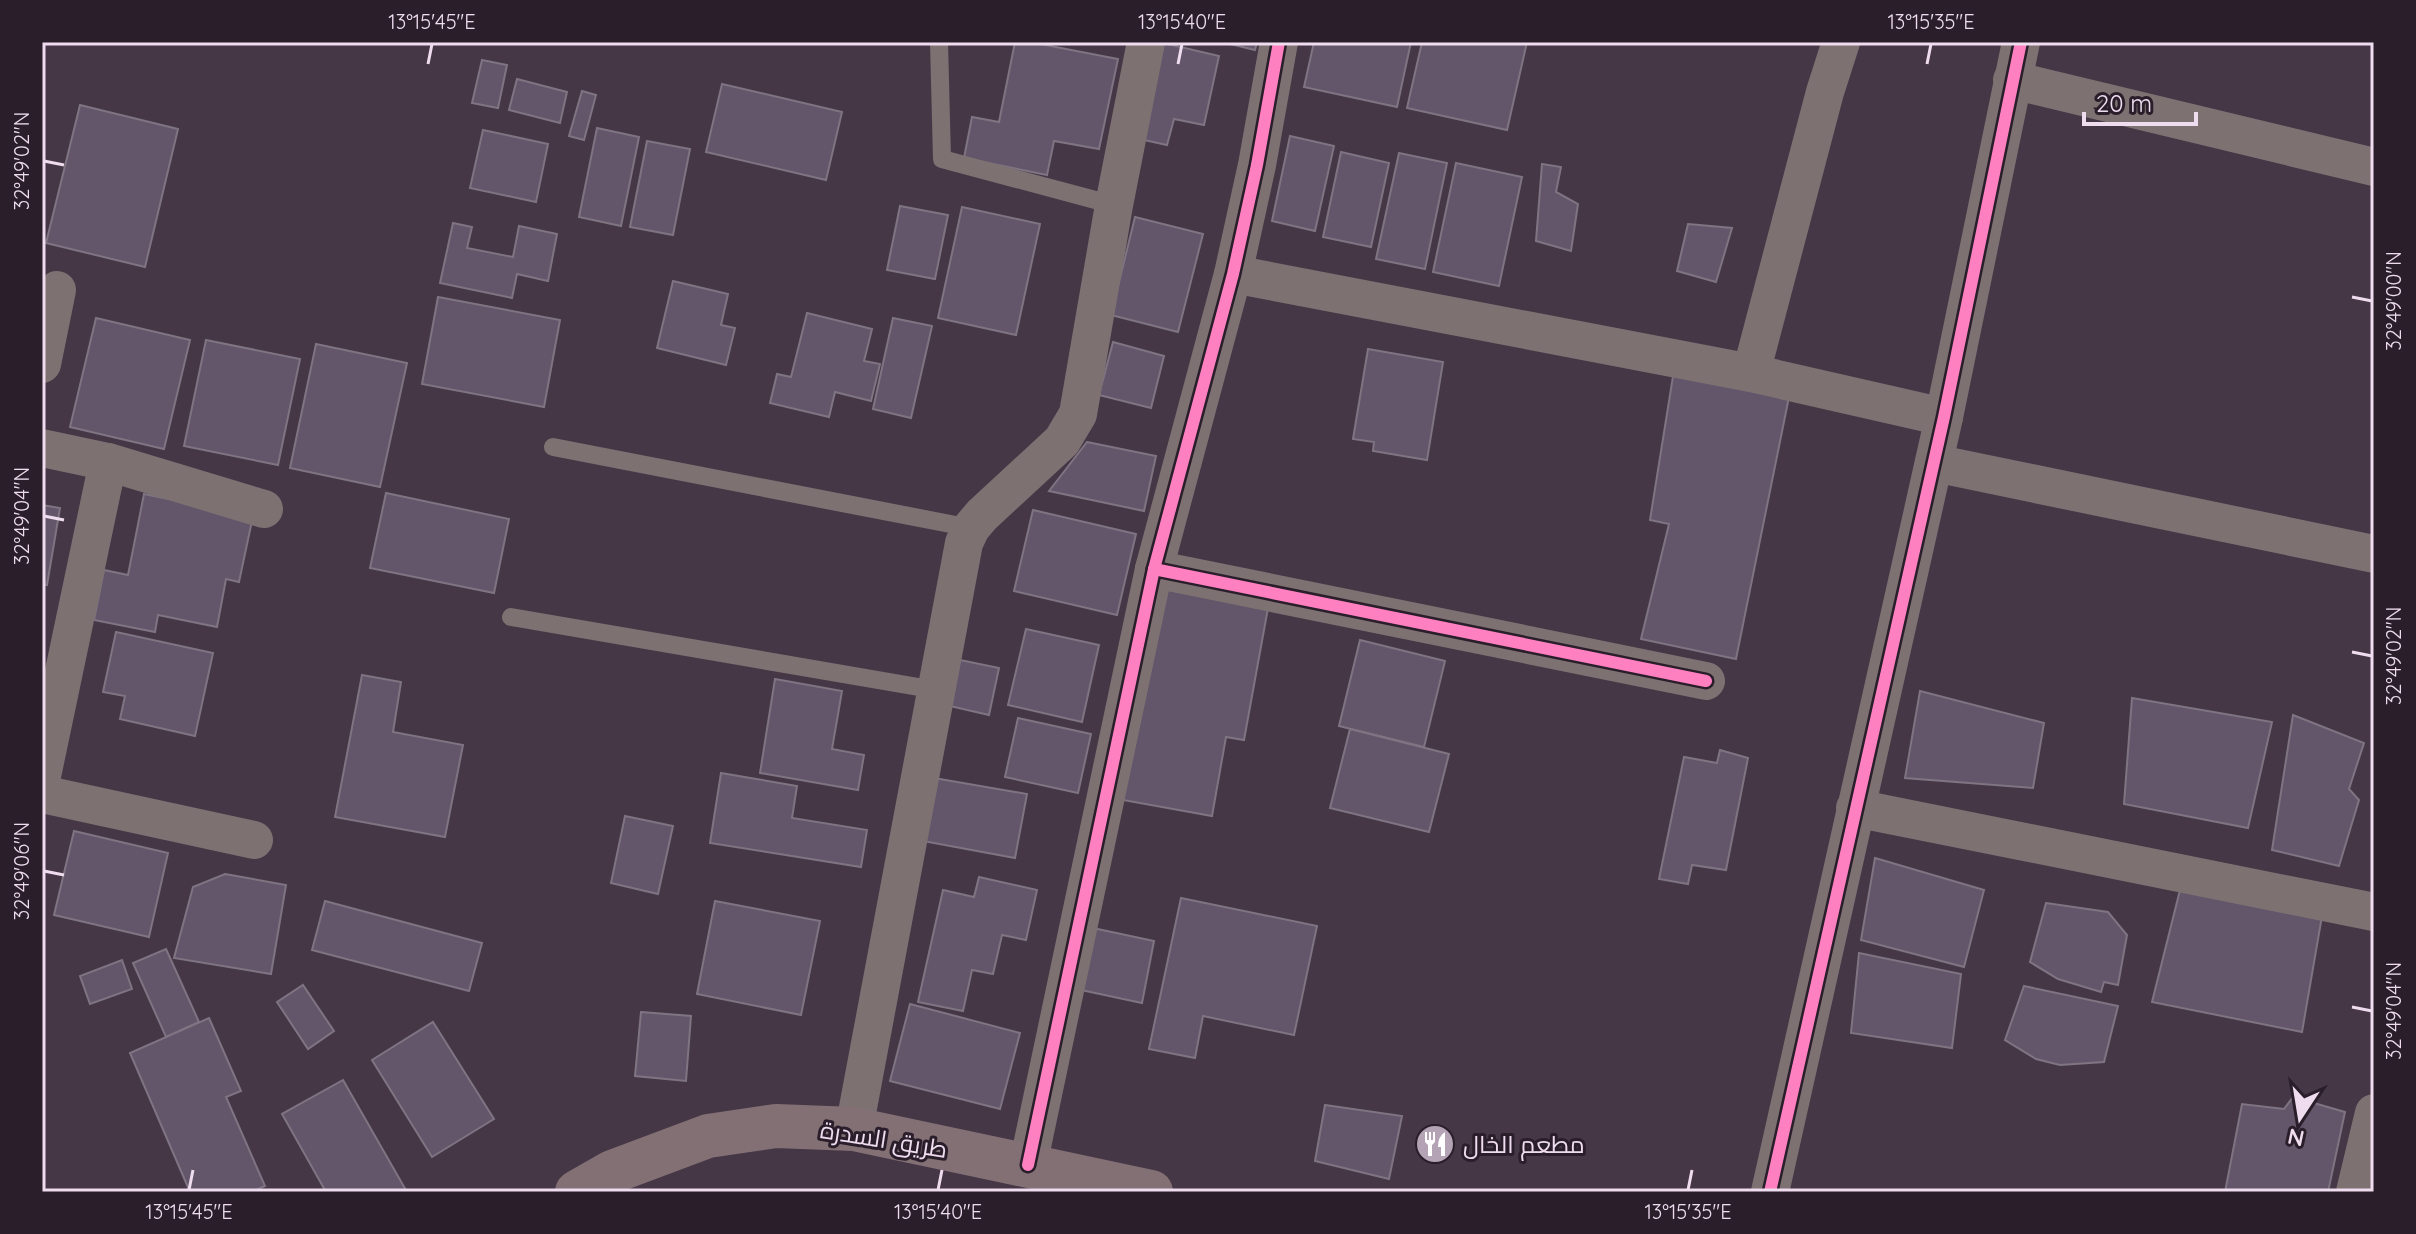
<svg xmlns="http://www.w3.org/2000/svg" width="2416" height="1234" font-family="Quicksand,Cairo,sans-serif">
<style>
.building{fill:#63566a;stroke:#7e7482;stroke-width:2}
.lines{fill:none;stroke-linecap:round;stroke-linejoin:round}
.lane{stroke:#7e7172;stroke-width:18}
.street{stroke:#7e7172;stroke-width:38}
.primary{stroke:#827075;stroke-width:44}
.cycleway-casing{stroke:#2a1e2b;stroke-width:17}
.cycleway{stroke:#ff80c0;stroke-width:12}
.ticks{fill:none;stroke:#efddef;stroke-width:3}
.labels{text-anchor:middle;dominant-baseline:central;stroke-width:6;stroke-linejoin:round;paint-order:stroke}
.street-label{font-size:24px;fill:#efddef;stroke:#2a1e2b}
.poi-label{font-size:24px;fill:#efddef;stroke:#2a1e2b;text-anchor:start}
.neatline{fill:none;stroke:#efddef;stroke-width:3}
.ticks-label{font-size:20px;text-anchor:middle;fill:#efddef}
</style>
<rect width="100%" height="100%" fill="#463747"/>
<g class="building">
<path d="M1015,42h15l88,17 -19,90 -45,-8 -7,34 -83,-17 8,-41 27,5z"/>
<path d="M1159,42l60,14 -15,69 -30,-6 -7,26 -32,-7z"/>
<path d="M1222,42h35l-2,8z"/>
<path d="M1314,42h97l-14,65 -93,-20z"/>
<path d="M1422,42h105l-20,88 -100,-22z"/>
<path d="M482,60l25,5 -9,43 -26,-5z"/>
<path d="M517,79l50,13 -7,31 -51,-13z"/>
<path d="M722,84l120,28 -16,68 -120,-28z"/>
<path d="M582,91l14,4 -12,45 -15,-4z"/>
<path d="M80,105l98,24 -33,138 -99,-24z"/>
<path d="M597,128l42,9 -18,89 -42,-9z"/>
<path d="M483,130l65,14 -12,58 -66,-14z"/>
<path d="M1290,136l44,10 -19,85 -43,-10z"/>
<path d="M647,141l43,8 -17,86 -43,-8z"/>
<path d="M1341,152l48,11 -18,84 -48,-10z"/>
<path d="M1399,153l48,10 -22,106 -49,-10z"/>
<path d="M1456,163l66,14 -23,109 -66,-14z"/>
<path d="M1542,164l19,3 -5,25 22,12 -7,47 -35,-10z"/>
<path d="M900,206l48,9 -13,64 -48,-9z"/>
<path d="M962,207l78,17 -24,111 -78,-17z"/>
<path d="M1135,217l68,17 -25,98 -67,-17z"/>
<path d="M453,223l19,4 -5,21 46,9 6,-31 38,8 -9,47 -31,-7 -5,24 -72,-15z"/>
<path d="M1688,224l44,4 -16,54 -39,-11z"/>
<path d="M673,281l55,13 -7,31 14,3 -9,37 -69,-17z"/>
<path d="M438,297l122,23 -16,87 -122,-23z"/>
<path d="M807,313l65,16 -8,32 16,3 -9,37 -36,-9 -6,25 -59,-14 7,-29 14,3z"/>
<path d="M96,318l94,22 -26,109 -94,-22z"/>
<path d="M893,318l39,8 -21,92 -38,-9z"/>
<path d="M206,340l94,19 -22,106 -94,-19z"/>
<path d="M1113,342l51,14 -13,52 -52,-13z"/>
<path d="M316,344l91,19 -27,124 -90,-19z"/>
<path d="M1368,349l75,13 -16,98 -54,-9 1,-9 -21,-3z"/>
<path d="M1674,370l115,27 -53,262 -95,-20 28,-115 -19,-4z"/>
<path d="M1087,442l69,14 -12,55 -95,-20z"/>
<path d="M386,493l123,26 -15,74 -124,-25z"/>
<path d="M144,494l109,22 -14,66 -13,-3 -9,48 -59,-12 -3,17 -61,-12 10,-50 24,5z"/>
<path d="M42,505l18,3 -13,77 -5,-1z"/>
<path d="M1033,510l103,24 -19,81 -103,-24z"/>
<path d="M1162,589l106,19 -24,132 -18,-3 -14,79 -89,-16z"/>
<path d="M1026,629l73,16 -17,77 -74,-17z"/>
<path d="M116,632l97,21 -18,83 -75,-17 5,-23 -22,-4z"/>
<path d="M1360,640l85,21 -21,86 -85,-21z"/>
<path d="M960,660l39,8 -10,47 -39,-9z"/>
<path d="M362,675l39,7 -8,50 70,13 -18,92 -110,-20z"/>
<path d="M775,679l67,12 -10,58 32,6 -6,35 -98,-17z"/>
<path d="M1920,691l124,32 -11,65 -128,-10z"/>
<path d="M2132,698l140,24 -24,106 -124,-24z"/>
<path d="M2293,715l71,28 -15,46 10,11 -20,66 -67,-16z"/>
<path d="M1018,718l73,16 -13,59 -73,-16z"/>
<path d="M1350,729l99,25 -20,78 -99,-24z"/>
<path d="M1720,750l28,8 -22,112 -34,-5 -4,19 -29,-5 25,-122 33,6z"/>
<path d="M721,773l76,13 -5,32 75,12 -6,37 -151,-24z"/>
<path d="M934,778l93,16 -12,64 -92,-17z"/>
<path d="M625,816l48,10 -15,68 -47,-11z"/>
<path d="M74,831l94,22 -19,84 -95,-22z"/>
<path d="M1875,858l109,32 -20,77 -103,-27z"/>
<path d="M225,874l61,11 -15,89 -97,-16 19,-71z"/>
<path d="M979,877l58,13 -11,50 -24,-5 -9,39 -21,-4 -9,41 -45,-9 25,-112 31,7z"/>
<path d="M2181,886l141,30 -20,116 -150,-30z"/>
<path d="M1181,898l136,28 -23,109 -91,-19 -8,42 -46,-9z"/>
<path d="M325,901l157,42 -13,48 -157,-41z"/>
<path d="M715,901l105,20 -19,94 -104,-21z"/>
<path d="M2046,903l62,9 19,23 -9,50 -14,-3 -3,10 -43,-13 -28,-17z"/>
<path d="M1093,928l61,13 -12,62 -61,-13z"/>
<path d="M166,949l33,73 -33,15 -33,-74z"/>
<path d="M1859,953l102,21 -9,74 -101,-15z"/>
<path d="M122,960l10,29 -42,15 -10,-28z"/>
<path d="M303,985l31,46 -26,18 -31,-47z"/>
<path d="M2024,986l94,20 -14,56 -44,3 -24,-6 -31,-19z"/>
<path d="M910,1004l110,29 -20,76 -110,-28z"/>
<path d="M641,1012l50,4 -5,65 -51,-5z"/>
<path d="M209,1018l32,73 -15,6 39,89 -14,6h-61l-60,-139z"/>
<path d="M433,1022l61,97 -62,38 -60,-97z"/>
<path d="M343,1080l64,112h-81l-44,-78z"/>
<path d="M2293,1097l52,15 -17,80h-103l17,-88 42,5z"/>
<path d="M1325,1105l77,11 -13,63 -74,-18z"/>
</g>
<g class="lines">
<g class="lane">
<path d="M939,42l3,117 172,46"/>
<path d="M553,447l418,81"/>
<path d="M511,617l425,73"/>
</g>
<g class="street">
<path d="M2012,80l362,87"/>
<path d="M1233,274l518,99 193,44"/>
<path d="M42,364l15,-74"/>
<path d="M1751,373l74,-281 16,-50"/>
<path d="M42,448l66,14 156,47"/>
<path d="M1934,463l440,91"/>
<path d="M1154,569l552,112"/>
<path d="M42,776l66,-314"/>
<path d="M42,794l212,46"/>
<path d="M1855,808l519,104"/>
<path d="M854,1129l110,-586 7,-15 11,-13 80,-74 16,-27 36,-209 32,-163"/>
<path d="M1028,1165l126,-596 79,-295 24,-109 22,-123"/>
<path d="M1770,1192l174,-775 77,-375"/>
<path d="M2355,1192l19,-79"/>
</g>
<path class="primary" d="M577,1192l35,-20 96,-36 68,-10 78,3 297,63"/>
<defs>
<g id="cycleway">
<path d="M1154,569l552,112"/>
<path d="M1028,1165l126,-596 79,-295 24,-109 22,-123"/>
<path d="M1770,1192l174,-775 77,-375"/>
</g>
</defs>
<use href="#cycleway" class="cycleway-casing"/>
<use href="#cycleway" class="cycleway"/>
</g>
<path class="ticks" d="M428,64l4,-20M1178,64l4,-20M1927,64l4,-20M44,161l20,4M2352,297l20,4M44,516l20,4M2352,652l20,4M44,871l20,4M2352,1007l20,4M189,1190l4,-20M938,1190l4,-20M1688,1190l4,-20"/>
<defs>
<symbol id="restaurant-disc" viewBox="-11 -11 22 22"><circle r="9.5" fill="#b4a3b4" stroke="#2a1e2b"/><path d="M-5-6h1v4h1v-4h1v4h1v-4h1v5L-1.5 .5V6h-2V.5L-5-1ZM5-6V6H3V1.5H1.5Q1.5-4 5-6Z" fill="#fff"/></symbol>
</defs>
<g fill-rule="evenodd">
<use href="#restaurant-disc" x="1413" y="1122" width="44" height="44"/>
</g>
<g class="labels">
<g class="street-label">
<text transform="translate(884 1139) rotate(9)">طريق السدرة</text>
</g>
<g class="poi-label">
<text x="1463" y="1144">مطعم الخال</text>
</g>
</g>
<rect width="2416" height="1234" fill="none" stroke="#2a1e2b" stroke-width="88"/>
<g transform="translate(2300 1118) rotate(192)" stroke="#2a1e2b" stroke-width="6" paint-order="stroke">
<path d="M0-6L14 30L0 20L-14 30Z" fill="#efddef"/>
<text y="-12" font-size="22" font-weight="bold" text-anchor="middle" fill="#efddef">N</text>
</g>
<path d="M2084 112v12h112v-12" fill="none" stroke="#efddef" stroke-width="4"/>
<text x="2096" y="112" font-size="24" fill="#efddef" stroke="#2a1e2b" stroke-width="6" paint-order="stroke">20 m</text>
<rect x="44" y="44" width="2328" height="1146" class="neatline"/>
<g class="ticks-label">
<text x="432" y="29">13°15'45"E</text>
<text x="1182" y="29">13°15'40"E</text>
<text x="1931" y="29">13°15'35"E</text>
<text transform="translate(22 161) rotate(-90)" y="7">32°49'02"N</text>
<text transform="translate(2394 301) rotate(-90)" y="7">32°49'00"N</text>
<text transform="translate(22 516) rotate(-90)" y="7">32°49'04"N</text>
<text transform="translate(2394 656) rotate(-90)" y="7">32°49'02"N</text>
<text transform="translate(22 871) rotate(-90)" y="7">32°49'06"N</text>
<text transform="translate(2394 1011) rotate(-90)" y="7">32°49'04"N</text>
<text x="189" y="1219">13°15'45"E</text>
<text x="938" y="1219">13°15'40"E</text>
<text x="1688" y="1219">13°15'35"E</text>
</g>
</svg>
